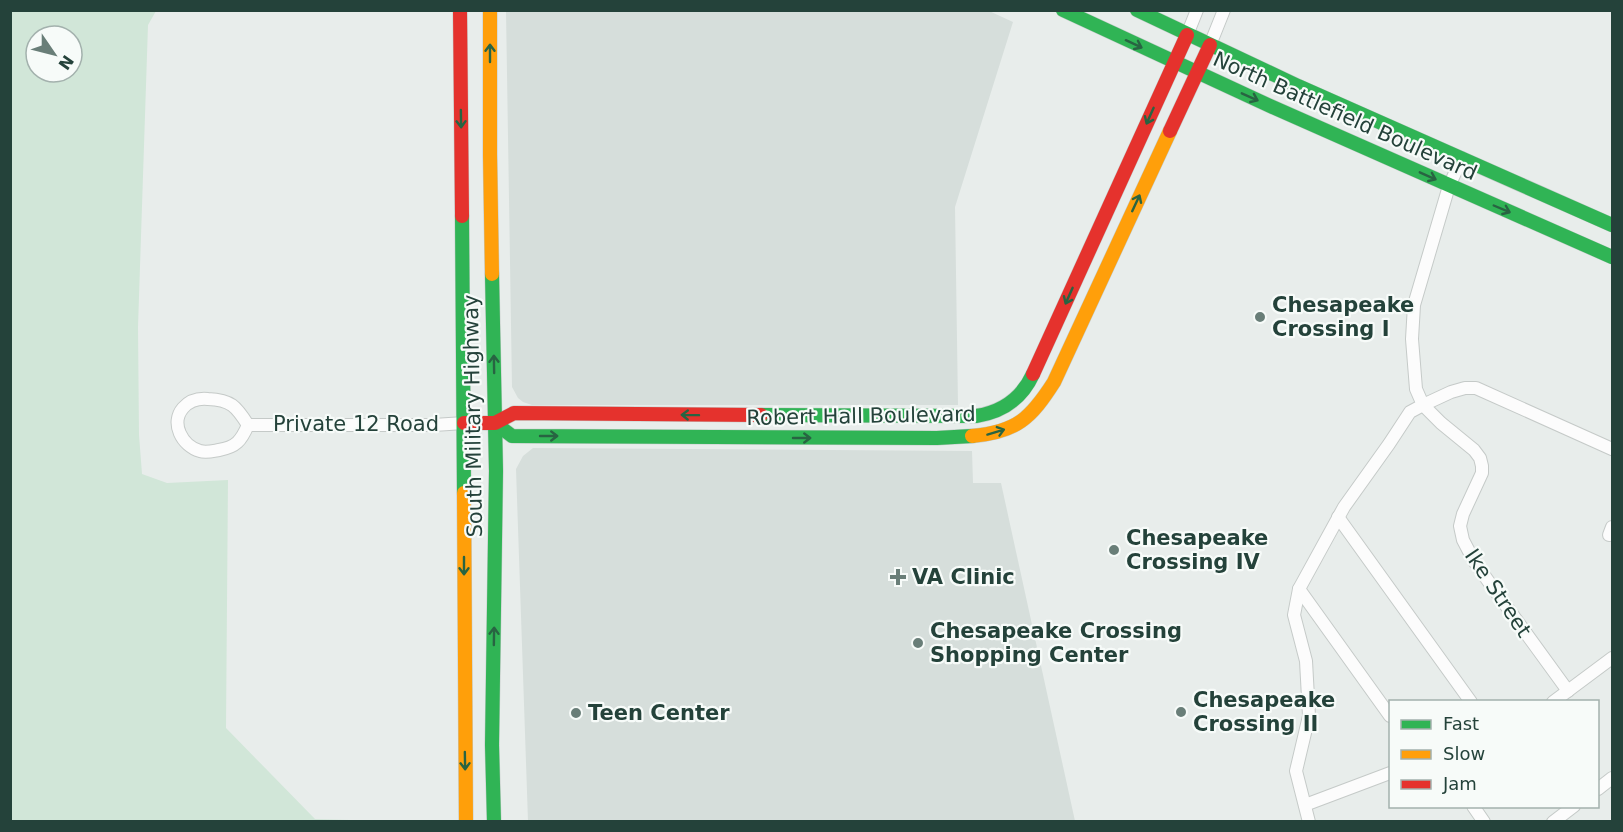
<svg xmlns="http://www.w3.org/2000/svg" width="1623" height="832" font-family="'DejaVu Sans',sans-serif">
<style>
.built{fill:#d6dedb}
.green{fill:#d1e6d8;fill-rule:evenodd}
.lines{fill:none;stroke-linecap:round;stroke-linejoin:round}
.street-casing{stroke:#c5cac8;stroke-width:14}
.fast-casing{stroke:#c3cbc8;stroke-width:15}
.slow-casing{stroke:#c3cbc8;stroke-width:15}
.jam-casing{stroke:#c3cbc8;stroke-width:15}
.street{stroke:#fcfcfc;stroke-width:12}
.fast{stroke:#30b455;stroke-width:14}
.slow{stroke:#ff9f0a;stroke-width:14}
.jam{stroke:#e5322d;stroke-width:14}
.oneway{stroke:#286442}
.poi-dot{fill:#697e78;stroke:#f7fbf9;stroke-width:2}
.labels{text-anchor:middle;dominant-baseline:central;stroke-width:4.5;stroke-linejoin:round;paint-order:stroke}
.street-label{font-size:21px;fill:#24423a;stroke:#f7fbf9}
.poi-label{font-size:21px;font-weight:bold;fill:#24423a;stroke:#f7fbf9;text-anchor:start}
</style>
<rect width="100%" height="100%" fill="#e8edeb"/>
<g class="built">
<path d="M987,10l26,12 -58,185 3,198h-426l-9,-3 -5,-4 -6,-11 -6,-376z"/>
<path d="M533,448l439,3 1,32h28l74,338h-547l-12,-352 7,-13z"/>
</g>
<path class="green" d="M10,11h146l-8,14 -10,302 1,108 3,39 25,9 61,-3 -2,248 89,91 71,2h-375zM36,36h36v36h-36z"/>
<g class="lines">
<defs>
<g id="street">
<path d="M1187,35l10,-25"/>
<path d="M1210,45l14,-35"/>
<path d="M1462,158l-13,28 -35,119 -2,34 4,50 7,16 18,18 33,27 6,8 2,8v7l-19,41 -3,12 3,14 11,21 17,24 77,106"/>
<path d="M248,425c-7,16 -12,22 -29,25 -6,1 -13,3 -19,1 -18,-5 -30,-28 -17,-43 7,-8 15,-10 25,-9 23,1 28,7 40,26h186l30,-2"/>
<path d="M1338,517l133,185"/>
<path d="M1609,535l3,-8"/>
<path d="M1299,589l91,127"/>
<path d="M1553,702l59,-44"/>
<path d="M1598,789l14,-11"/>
<path d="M1305,805l85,-32"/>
<path d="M1473,806l11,16"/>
<path d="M1309,822l-13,-51 13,-55 -3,-55 -12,-46 5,-26 45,-82 45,-63 21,-32 13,-7 28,-13 14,-4h11l136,61"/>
<path d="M1553,822l21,-16"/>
</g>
<g id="fast">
<path d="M1063,10l205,95 344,152"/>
<path d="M1137,10l161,76 314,139"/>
<path d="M462,216l2,277"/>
<path d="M492,274l4,197 -4,274 2,77"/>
<path d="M761,415l215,1c26,-4 46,-18 57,-42"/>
<path d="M495,423l17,13 425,2 35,-2"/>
</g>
<g id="slow">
<path d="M490,10v145l2,119"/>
<path d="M972,436c45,-4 59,-18 82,-54l116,-251"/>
<path d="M464,493l2,329"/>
</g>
<g id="jam">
<path d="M460,10l2,206"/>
<path d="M1170,131l40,-86"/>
<path d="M1033,374l154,-339"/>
<path d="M464,423h31l19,-10 247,2"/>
</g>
</defs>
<use href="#street" class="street-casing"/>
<use href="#fast" class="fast-casing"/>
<use href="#slow" class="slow-casing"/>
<use href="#jam" class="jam-casing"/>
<use href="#street" class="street"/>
<use href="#fast" class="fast"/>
<use href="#slow" class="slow"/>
<use href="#jam" class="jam"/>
</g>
<defs><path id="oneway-shaft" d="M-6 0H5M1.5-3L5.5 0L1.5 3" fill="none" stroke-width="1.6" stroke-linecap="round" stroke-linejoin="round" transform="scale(1.5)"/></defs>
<g class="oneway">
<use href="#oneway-shaft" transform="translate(1134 44) rotate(25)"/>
<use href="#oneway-shaft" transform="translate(490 53) rotate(-90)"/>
<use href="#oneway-shaft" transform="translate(1250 97) rotate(24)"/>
<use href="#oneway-shaft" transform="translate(1150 116) rotate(114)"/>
<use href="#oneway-shaft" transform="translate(461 119) rotate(89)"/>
<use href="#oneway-shaft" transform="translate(1428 176) rotate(24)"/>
<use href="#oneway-shaft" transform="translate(1136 203) rotate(-65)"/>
<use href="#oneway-shaft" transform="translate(1502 209) rotate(23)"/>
<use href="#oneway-shaft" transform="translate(1069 296) rotate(114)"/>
<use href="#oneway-shaft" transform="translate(494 364) rotate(-91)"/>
<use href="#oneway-shaft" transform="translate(690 415) rotate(-179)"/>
<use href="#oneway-shaft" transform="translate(996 432) rotate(-17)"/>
<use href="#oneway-shaft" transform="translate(549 436)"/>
<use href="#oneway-shaft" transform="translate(802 438)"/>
<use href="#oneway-shaft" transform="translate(464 566) rotate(90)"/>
<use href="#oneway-shaft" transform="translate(494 636) rotate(-89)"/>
<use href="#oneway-shaft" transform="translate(465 761) rotate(89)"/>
</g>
<g class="poi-dot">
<circle cx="1260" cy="317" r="6"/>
<circle cx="1114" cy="550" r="6"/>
<path d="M895 568h6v6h6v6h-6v6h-6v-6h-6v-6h6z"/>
<circle cx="918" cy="643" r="6"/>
<circle cx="1181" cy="712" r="6"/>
<circle cx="576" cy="713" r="6"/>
</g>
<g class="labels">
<g class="street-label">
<text transform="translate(1345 116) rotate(24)">North Battlefield Boulevard</text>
<text transform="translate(473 416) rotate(-91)">South Military Highway</text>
<text transform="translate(861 416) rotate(-1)">Robert Hall Boulevard</text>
<text x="356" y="424">Private 12 Road</text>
<text transform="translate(1498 593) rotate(56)">Ike Street</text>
</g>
<g class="poi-label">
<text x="1272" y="305">Chesapeake<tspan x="1272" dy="24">Crossing I</tspan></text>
<text x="1126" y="538">Chesapeake<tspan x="1126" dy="24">Crossing IV</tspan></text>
<text x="912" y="577">VA Clinic</text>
<text x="930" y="631">Chesapeake Crossing<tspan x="930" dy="24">Shopping Center</tspan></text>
<text x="1193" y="700">Chesapeake<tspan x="1193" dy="24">Crossing II</tspan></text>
<text x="588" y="713">Teen Center</text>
</g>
</g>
<rect width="1623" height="832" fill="none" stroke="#24423a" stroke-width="24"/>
<rect x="1389" y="700" width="210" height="108" fill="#f7fbf9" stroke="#a3b1ad" stroke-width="1.5"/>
<rect x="1401" y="720" width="30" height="9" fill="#30b455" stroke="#a3b1ad" stroke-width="1.5"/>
<text x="1443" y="730" font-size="18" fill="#24423a">Fast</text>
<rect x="1401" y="750" width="30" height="9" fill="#ff9f0a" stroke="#a3b1ad" stroke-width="1.5"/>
<text x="1443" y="760" font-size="18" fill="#24423a">Slow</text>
<rect x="1401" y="780" width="30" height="9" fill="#e5322d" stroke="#a3b1ad" stroke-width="1.5"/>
<text x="1443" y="790" font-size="18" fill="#24423a">Jam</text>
<g transform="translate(54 54) rotate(125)"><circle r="28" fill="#f7fbf9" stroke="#a3b1ad" stroke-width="1.5"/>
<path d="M0-4.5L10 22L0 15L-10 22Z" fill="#697e78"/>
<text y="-9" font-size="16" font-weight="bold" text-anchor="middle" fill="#24423a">N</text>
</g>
</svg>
